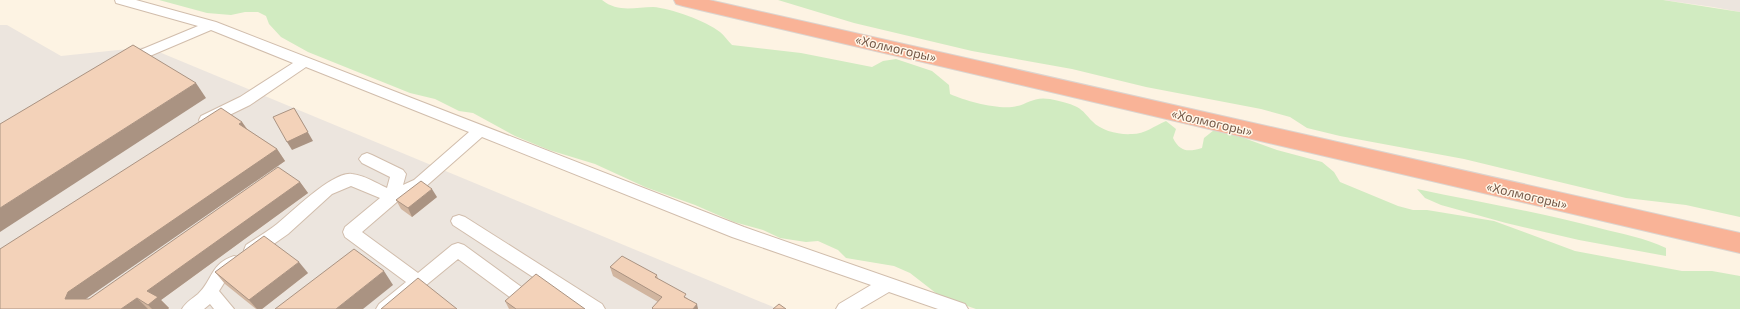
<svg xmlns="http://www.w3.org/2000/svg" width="1740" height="309" font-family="'Exo 2',sans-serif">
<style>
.industrial{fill:#ece5de}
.green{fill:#d1ebc1}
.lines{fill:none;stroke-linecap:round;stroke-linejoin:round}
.minor-casing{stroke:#d1bdac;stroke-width:2}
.highway-casing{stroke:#dbd4cf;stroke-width:2}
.minor{fill:#fff;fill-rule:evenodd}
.highway{fill:#f9b397;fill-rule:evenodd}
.wall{fill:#d1b59f}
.shaded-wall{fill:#aa9382}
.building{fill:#f3d2b9;stroke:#aa9382}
.labels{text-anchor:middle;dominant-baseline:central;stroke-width:3;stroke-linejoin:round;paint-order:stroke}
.street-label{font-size:13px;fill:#765948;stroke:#fff7e9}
</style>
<rect width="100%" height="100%" fill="#fdf3e3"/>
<g class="industrial">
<path d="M1663,0h77v12l-27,-5z"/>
<path d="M0,25h7l54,31 86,-9 631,262h-778z"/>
</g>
<g class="green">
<path d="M159,0h443c16,13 33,7 51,7 17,1 53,14 67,25 4,3 8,9 12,13l69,8 71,14 11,-6 13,-2 36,12 17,14 1,9c15,7 46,15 62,13 16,-2 20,-11 38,-8 9,2 19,4 27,8 7,4 10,9 15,14 9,10 27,14 40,13 13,0 22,-8 34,-13l10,8 -3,9c7,14 15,14 29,10l2,-10 10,-8 30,8 33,12 45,12 12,10 6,10 58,24 15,4h14l67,11 81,30 107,20h30l28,5v33h-764l-35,-12 -31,-24 -16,-7 -48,-8 -8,-8 -20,-9 -12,1 -26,-4 -17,-8 -29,-8 -39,-17 -50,-18 -50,-23 -46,-14 -34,-14 -42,-23 -14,-2 -24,-12 -25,-6 -102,-41 -27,-15 -12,-13 -3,-8 -8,-4h-13l-14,3 -24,-2z"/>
<path d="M778,0h885l77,12v205l-54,-12 -60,-7 -162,-39 -124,-23 -33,-8 -17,-11 -29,-8 -115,-22 -74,-18 -100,-18 -118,-28z"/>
<path d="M1417,189c61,13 122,23 182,39 23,6 46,10 67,20v8l-87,-16 -73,-17 -65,-18 -16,-7z"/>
</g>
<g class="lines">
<defs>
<g id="minor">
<path d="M115,0h21l80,22 528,205 221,77 3,5h-30l-49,-17 -29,17h-24l3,-5 32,-19 -139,-48 -250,-100 -58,51 -26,13 -36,31 56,41 34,-28 6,-2 6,2 63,46 2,5 -2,5 -6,2 -6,-2 -57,-42 -61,50h-21l3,-5 27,-22 -61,-45 -2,-5 2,-5 35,-29 -29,-12 -19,8 -44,40 -30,21 -6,2 -6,-2 -2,-5 2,-5c10,-7 21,-13 31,-21 15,-12 56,-53 75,-50 12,1 24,9 35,14l3,-11 -28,-14 -3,-4 3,-4 5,-2 5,2 31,15 3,4 -3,11 11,-5 55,-48 -163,-65 -56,38 -39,19 -5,1 -5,-1 -2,-4 2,-4 39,-19 53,-34 -82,-33 -80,34h-10l-2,-3 2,-3 77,-32 -82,-23z"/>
<path d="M459,215l6,2 137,87 3,5h-23l-129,-84 -2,-4 2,-4z"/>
<path d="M234,256l6,2 2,5 -2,5 -11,7 -10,16 15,18h-20l-4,-5 -6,5h-22c4,-7 10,-10 16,-15 15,-14 12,-30 36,-38z"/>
</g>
<path id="highway" d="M674,0h35l1031,233v20l-1057,-247 -7,-2z"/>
</defs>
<use href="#minor" class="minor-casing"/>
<use href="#highway" class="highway-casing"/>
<use href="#minor" class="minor"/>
<use href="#highway" class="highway"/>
</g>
<g class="wall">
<path d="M242,122l6,8 29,19 8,12 -200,138h4l211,-117 8,11 -147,107 8,8 -1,1h-168z"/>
<path d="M437,197l-25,20 -11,-8 -5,-9z"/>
<path d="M610,267l47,8 1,4 29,19 11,11h-46l6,-7 -45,-26z"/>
<path d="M215,272l93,1 -46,36h-6l-31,-25z"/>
<path d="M505,301l80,8h-76z"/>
</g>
<g class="shaded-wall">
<path d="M196,83l10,15 -206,134v-24z"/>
<path d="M294,108l19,33 -21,9 -5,-8z"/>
<path d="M242,122l8,12 -11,-10z"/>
<path d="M277,149l8,12 -205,142 -15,-4 3,-7z"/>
<path d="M300,182l8,11 -147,107 8,8 -1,1h-16l-4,-4 -1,-14z"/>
<path d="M432,189l5,8 -25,20 -4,-9z"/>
<path d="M299,262l9,11 -46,36h-5l-8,-9z"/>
<path d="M384,271l9,14 -30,24h-27z"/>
<path d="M137,298l11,11h-27z"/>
<path d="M697,304l1,5h-5z"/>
</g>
<g class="building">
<path d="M133,45l63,38 -196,125v-84z"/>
<path d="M221,108l21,14 -3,2 38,25 -209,143 -3,7h24l189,-132 22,15 -153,109 11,6 -10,8 -11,-7 -16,11h-121v-60z"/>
<path d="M294,108l14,24 -21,10 -14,-25z"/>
<path d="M421,181l11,8 -24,19 -12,-8z"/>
<path d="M264,236l35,26 -50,38 -34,-28z"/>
<path d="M354,249l30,22 -48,38h-61z"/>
<path d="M622,256l35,19 -2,2 31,17 -2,3 13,7 -4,5h-40l-1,-1 10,-11 -52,-30z"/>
<path d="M536,274l49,35h-69l-11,-8z"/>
<path d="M418,278l39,31h-76z"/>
<path d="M779,304l7,5h-13z"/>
</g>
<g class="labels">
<g class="street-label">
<text transform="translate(896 48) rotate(13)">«Холмогоры»</text>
<text transform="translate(1212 122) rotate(13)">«Холмогоры»</text>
<text transform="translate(1527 195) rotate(13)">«Холмогоры»</text>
</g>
</g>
</svg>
